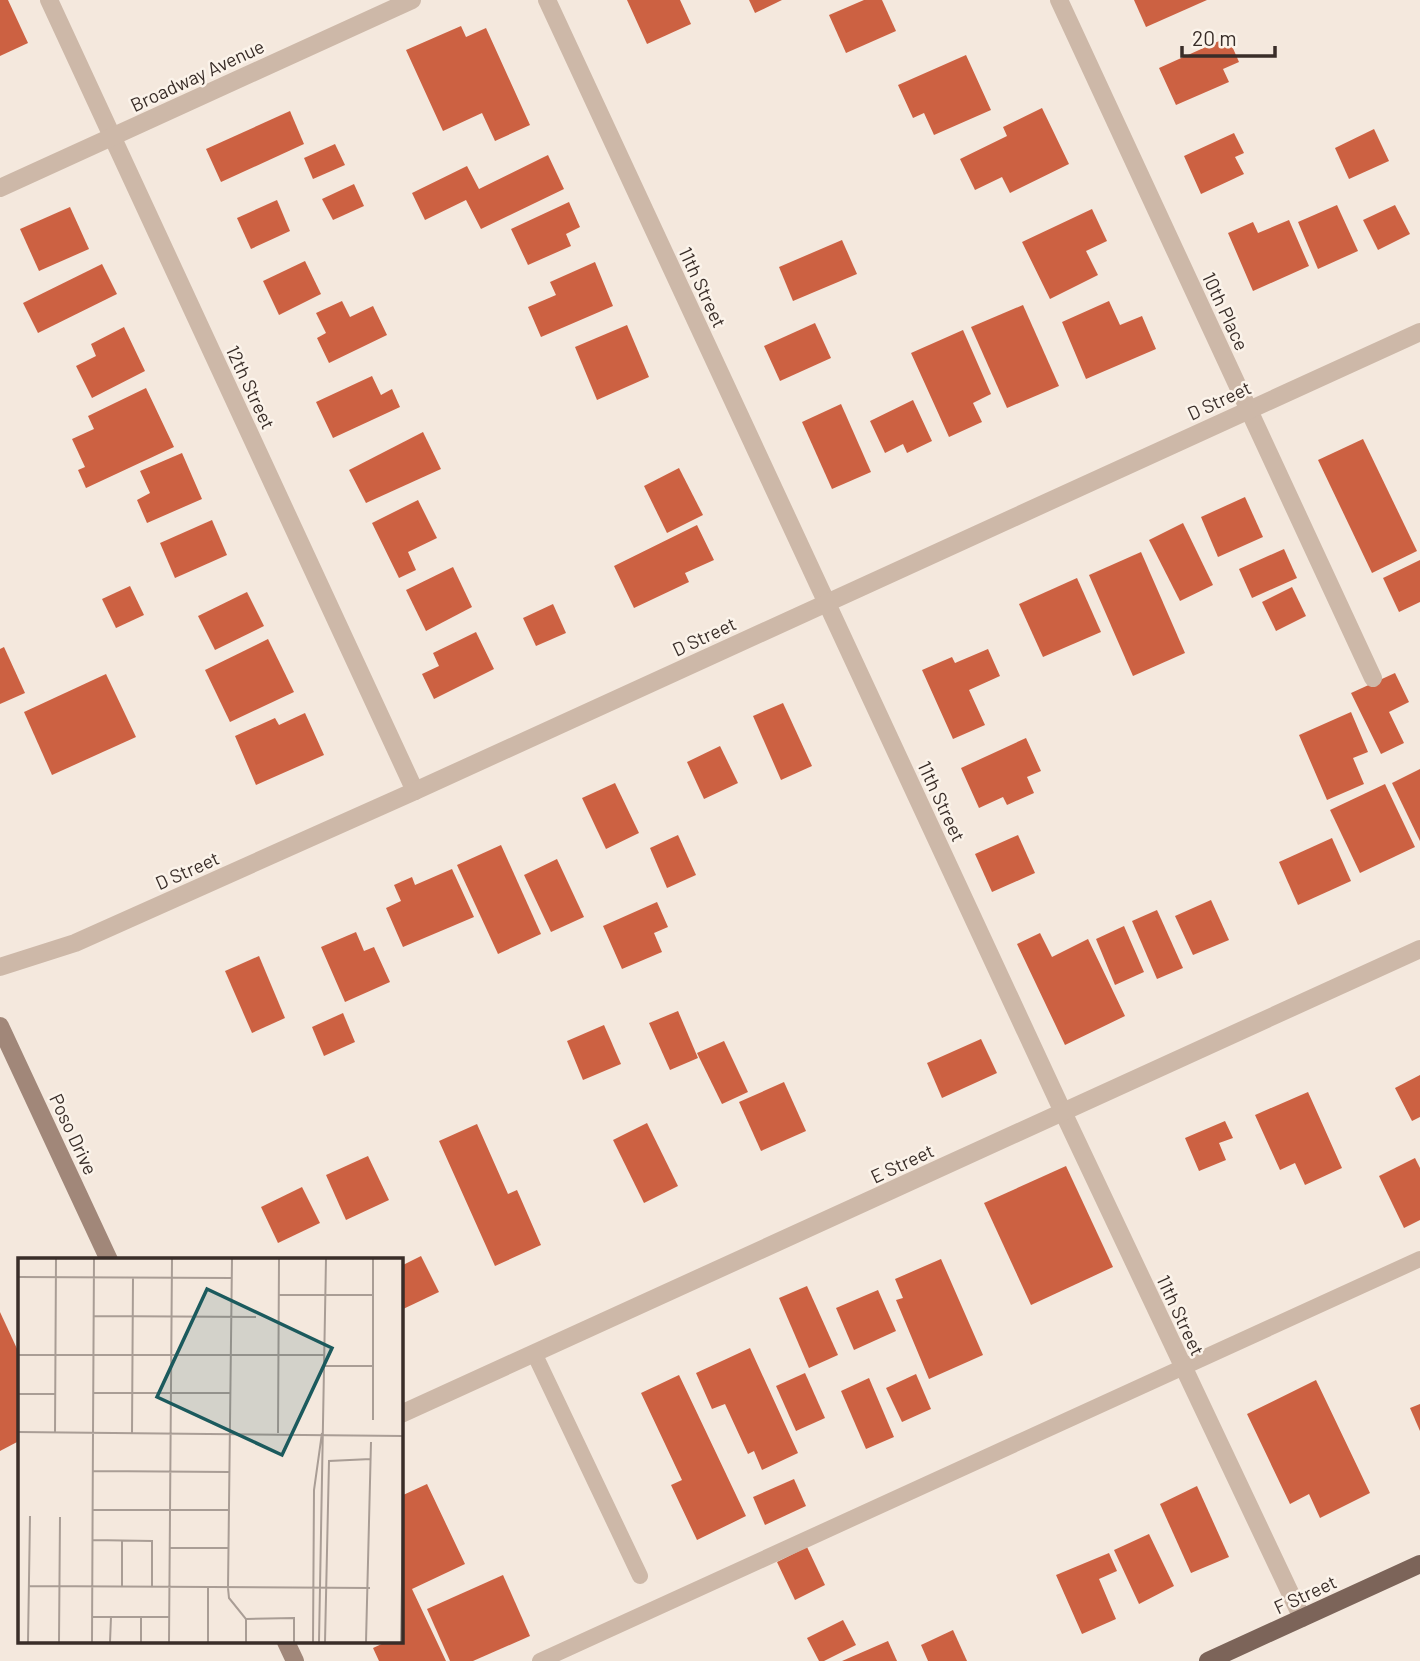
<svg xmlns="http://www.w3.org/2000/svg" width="1420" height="1661" font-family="Barlow,sans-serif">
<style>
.building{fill:#cc6142}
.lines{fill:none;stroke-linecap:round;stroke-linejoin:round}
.service{stroke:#cdb8a8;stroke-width:16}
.minor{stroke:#cdb8a8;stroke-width:18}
.tertiary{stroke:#cdb8a8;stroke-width:18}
.secondary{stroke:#a18779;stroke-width:18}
.primary{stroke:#7c6459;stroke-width:18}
.labels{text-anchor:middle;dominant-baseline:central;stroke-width:5;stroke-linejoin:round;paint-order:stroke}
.street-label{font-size:19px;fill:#392d28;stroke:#fbf3ea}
.inset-road{fill:none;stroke:#a99d95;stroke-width:2}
.view{fill:#1b5a5d;fill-opacity:0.15;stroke:#1b5a5d;stroke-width:3.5}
.inset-edge{fill:none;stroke:#392d28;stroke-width:3.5}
</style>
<rect width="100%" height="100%" fill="#f4e8dd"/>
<g class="building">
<path d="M0,0h8l20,43 -28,13z"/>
<path d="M627,0h53l11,24 -44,20z"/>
<path d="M749,0h33l-27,13z"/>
<path d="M864,0h18l14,31 -50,22 -17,-38z"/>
<path d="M1134,0h73l-61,27z"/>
<path d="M461,26l5,11 20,-9 44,97 -35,16 -13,-28 -39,18 -37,-81z"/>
<path d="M1228,37l11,25 -16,7 6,13 -53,23 -17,-37z"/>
<path d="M966,55l25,55 -57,25 -10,-22 -11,5 -15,-33z"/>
<path d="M1042,108l27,56 -59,29 -8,-16 -27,13 -15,-31 47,-23 -4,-9z"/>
<path d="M290,111l14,33 -83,38 -15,-33z"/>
<path d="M1374,129l15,32 -40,18 -14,-31z"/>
<path d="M1234,133l10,20 -9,4 9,17 -43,20 -17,-38z"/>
<path d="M335,144l10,21 -32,14 -9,-21z"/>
<path d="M548,155l16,34 -83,40 -15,-29 -41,20 -13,-27 55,-27 12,23z"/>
<path d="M354,184l10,22 -31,14 -11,-21z"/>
<path d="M277,200l13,31 -39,18 -14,-31z"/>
<path d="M569,202l11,25 -14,7 5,12 -43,19 -17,-36z"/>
<path d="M1337,205l21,46 -40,18 -20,-47z"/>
<path d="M1395,205l15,29 -32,16 -15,-30z"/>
<path d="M70,207l19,42 -50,22 -19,-42z"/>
<path d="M1092,209l15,32 -21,10 12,24 -48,24 -28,-57z"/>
<path d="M1289,220l20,46 -56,25 -25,-58 25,-11 5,11z"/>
<path d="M842,240l15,34 -64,27 -14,-34z"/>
<path d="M305,261l16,33 -42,21 -16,-34z"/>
<path d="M595,262l18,44 -72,31 -13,-30 28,-12 -6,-13z"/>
<path d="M102,264l15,30 -79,39 -15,-30z"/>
<path d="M342,301l8,16 23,-11 14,29 -58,28 -12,-25 9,-5 -10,-20z"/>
<path d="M1109,301l11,24 22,-9 14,33 -70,30 -24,-57z"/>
<path d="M1023,305l36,81 -52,22 -36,-81z"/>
<path d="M815,323l16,35 -51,23 -16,-35z"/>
<path d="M627,325l22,52 -52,23 -22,-53z"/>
<path d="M124,327l21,44 -53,27 -16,-32 20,-10 -5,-12z"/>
<path d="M963,330l28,64 -18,9 9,19 -33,15 -38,-84z"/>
<path d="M372,376l9,19 11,-6 8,18 -67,31 -17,-36z"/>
<path d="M146,388l28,59 -88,41 -8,-18 7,-3 -13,-28 22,-10 -6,-13z"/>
<path d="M913,400l19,41 -25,12 -4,-9 -18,9 -15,-32z"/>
<path d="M841,404l30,68 -39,17 -30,-67z"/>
<path d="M423,432l18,37 -75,34 -17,-33z"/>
<path d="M1363,439l54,112 -45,22 -54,-113z"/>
<path d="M182,453l20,46 -55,24 -10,-23 13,-7 -10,-22z"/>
<path d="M679,468l24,47 -36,18 -23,-47z"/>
<path d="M1245,497l18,40 -45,20 -17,-40z"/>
<path d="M418,500l19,38 -29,14 8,18 -17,8 -27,-55z"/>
<path d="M212,520l15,35 -52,23 -15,-35z"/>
<path d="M1183,523l30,62 -33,16 -31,-61z"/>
<path d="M697,525l17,35 -29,13 4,9 -55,26 -20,-42z"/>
<path d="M1284,549l13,29 -45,20 -13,-29z"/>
<path d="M1141,552l44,101 -52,23 -44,-101z"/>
<path d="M1420,560v42l-21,10 -16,-34z"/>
<path d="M453,567l19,40 -46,24 -20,-41z"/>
<path d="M1077,578l24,54 -58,25 -24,-53z"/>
<path d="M130,586l14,29 -28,13 -14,-29z"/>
<path d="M1292,587l14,29 -30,15 -14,-29z"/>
<path d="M247,592l17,34 -49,24 -17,-34z"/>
<path d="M553,604l13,29 -30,13 -13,-28z"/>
<path d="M476,632l18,37 -60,30 -12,-25 17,-8 -6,-13z"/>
<path d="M268,639l26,53 -64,30 -25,-52z"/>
<path d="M4,647l21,46 -25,11v-55z"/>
<path d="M988,649l12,27 -31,14 16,35 -32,14 -31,-69 30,-13 3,6z"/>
<path d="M1395,673l14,29 -20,10 15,31 -23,11 -30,-61z"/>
<path d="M106,674l30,63 -84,38 -28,-63z"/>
<path d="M783,703l29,63 -31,14 -28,-64z"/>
<path d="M1351,712l17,40 -15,6 11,26 -37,16 -28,-65z"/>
<path d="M305,713l19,42 -68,30 -21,-49 40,-18 4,7z"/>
<path d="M1026,738l15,33 -14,6 7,16 -27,12 -4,-8 -24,11 -18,-40z"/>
<path d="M720,746l18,37 -34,16 -17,-37z"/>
<path d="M1420,769v72l-28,-58z"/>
<path d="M615,783l24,50 -33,16 -24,-51z"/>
<path d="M1385,784l30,63 -55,26 -30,-63z"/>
<path d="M678,835l18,40 -29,13 -17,-40z"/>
<path d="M1018,835l17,38 -43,19 -17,-38z"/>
<path d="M1332,838l19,43 -53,24 -19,-43z"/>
<path d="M501,845l40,89 -43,20 -41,-89z"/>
<path d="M557,859l27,58 -33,15 -27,-57z"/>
<path d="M452,869l22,48 -71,30 -17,-39 15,-7 -7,-16 18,-8 3,8z"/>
<path d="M1211,900l18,40 -36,15 -18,-39z"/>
<path d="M657,902l11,25 -14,6 8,19 -40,17 -19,-43z"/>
<path d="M1157,910l26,58 -26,11 -25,-58z"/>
<path d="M1124,926l20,46 -29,13 -19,-46z"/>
<path d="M356,932l8,19 10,-4 16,35 -45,20 -24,-55z"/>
<path d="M1040,933l12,24 36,-18 37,77 -60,29 -48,-101z"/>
<path d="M259,956l26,62 -33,15 -27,-62z"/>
<path d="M678,1011l20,47 -28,12 -21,-47z"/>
<path d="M343,1013l12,29 -31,14 -12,-29z"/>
<path d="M604,1025l17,39 -38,16 -16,-39z"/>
<path d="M981,1039l16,34 -55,25 -15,-35z"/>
<path d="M724,1041l24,51 -26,12 -25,-51z"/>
<path d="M1420,1075v42l-8,4 -17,-33z"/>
<path d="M784,1082l22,49 -45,20 -22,-49z"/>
<path d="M1308,1092l34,76 -37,17 -10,-22 -15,7 -25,-55z"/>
<path d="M1225,1121l8,17 -14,5 7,17 -27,11 -14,-33z"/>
<path d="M647,1123l31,63 -34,17 -31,-63z"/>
<path d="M477,1124l31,70 9,-4 24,55 -46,21 -56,-125z"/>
<path d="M368,1156l21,44 -43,20 -20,-45z"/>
<path d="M1415,1158l5,10v52l-16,8 -25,-52z"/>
<path d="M1066,1166l47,101 -82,38 -47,-102z"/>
<path d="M302,1187l18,36 -42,20 -17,-36z"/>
<path d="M421,1256l18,36 -38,18v-44z"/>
<path d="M941,1259l42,96 -54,24 -33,-79 7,-2 -8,-19z"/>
<path d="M807,1286l31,69 -29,13 -30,-70z"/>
<path d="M878,1290l18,41 -42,19 -18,-42z"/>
<path d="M0,1312l19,41v88l-19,10z"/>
<path d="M750,1348l48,105 -36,17 -8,-19 -6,3 -23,-50 -13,5 -16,-36z"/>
<path d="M805,1373l20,45 -29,13 -20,-45z"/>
<path d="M916,1374l15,35 -29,13 -16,-34z"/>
<path d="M679,1375l67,141 -49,24 -26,-55 11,-5 -41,-87z"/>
<path d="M869,1378l25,59 -28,12 -25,-58z"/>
<path d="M1316,1380l54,113 -50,25 -11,-24 -19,10 -43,-90z"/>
<path d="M1420,1404v27l-10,-23z"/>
<path d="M794,1479l12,27 -41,19 -12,-28z"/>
<path d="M427,1484l38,80 -53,25 34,72h-67l-6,-13 13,-6h15v-146z"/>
<path d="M1197,1486l32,71 -38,16 -31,-69z"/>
<path d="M1149,1534l25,52 -35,18 -25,-54z"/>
<path d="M807,1547l18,38 -30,15 -18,-38z"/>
<path d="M1109,1553l8,18 -18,8 17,40 -34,15 -26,-59z"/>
<path d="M503,1575l27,61 -57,25h-23l-23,-52z"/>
<path d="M843,1620l13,25 -32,16h-5l-12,-23z"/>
<path d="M953,1630l14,31h-39l-7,-16z"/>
<path d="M888,1641l9,20h-55z"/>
</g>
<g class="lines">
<g class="service">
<path d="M534,1353l106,223"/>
<path d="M540,1661l880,-402"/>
</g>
<g class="minor">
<path d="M49,0l366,791"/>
<path d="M547,0l516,1112 239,506"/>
<path d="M1059,0l314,678"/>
<path d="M0,967l75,-24 340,-152 1005,-459"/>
<path d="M401,1414l1019,-465"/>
</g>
<path class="tertiary" d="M0,188l412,-188"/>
<g class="secondary">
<path d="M0,1026l109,234"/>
<path d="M286,1642l9,19"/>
</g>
<path class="primary" d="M1208,1661l212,-97"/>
</g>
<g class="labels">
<g class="street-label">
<text transform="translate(197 75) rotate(-25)">Broadway Avenue</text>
<text transform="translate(703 287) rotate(65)">11th Street</text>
<text transform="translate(1226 311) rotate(65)">10th Place</text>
<text transform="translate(251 387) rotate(65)">12th Street</text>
<text transform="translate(1219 400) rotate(-25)">D Street</text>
<text transform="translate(704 636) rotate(-25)">D Street</text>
<text transform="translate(942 801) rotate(65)">11th Street</text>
<text transform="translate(187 870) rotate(-24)">D Street</text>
<text transform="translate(74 1134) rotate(65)">Poso Drive</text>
<text transform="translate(902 1163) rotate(-25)">E Street</text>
<text transform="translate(1181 1315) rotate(65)">11th Street</text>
<text transform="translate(1305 1594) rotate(-25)">F Street</text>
</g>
</g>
<g transform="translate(18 1258)">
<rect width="385" height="385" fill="#f4e8dd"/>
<path class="inset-road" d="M214,1l-4,329 1,10 17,21v23M355,1v161M0,19l214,1M261,37h94M76,58l162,1M0,97h306M307,108h47M75,135h138M0,136h37M0,174l385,4M37,175l1,-174M75,175l1,-174M114,175l1,-155M260,175l1,-174M75,213l136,1M75,252h135M74,282l60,1v45M152,290h58M11,328l341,2M104,328v-46M74,359h77M228,361l48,-1v24M10,384l2,-126M41,384l1,-125M74,384l1,-209M92,384l1,-25M123,384v-25M151,384l3,-383M190,384v-54M295,384l1,-152 8,-57M301,384l7,-383M307,384l4,-181 42,-2M348,384l5,-200M383,384l2,-117"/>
<path class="view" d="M189,31l125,59 -50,107 -125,-58z"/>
<rect width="385" height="385" class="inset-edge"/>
</g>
<path d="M1182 46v10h93v-10" fill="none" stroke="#392d28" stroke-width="3.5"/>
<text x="1192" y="46" font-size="21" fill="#392d28" stroke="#fbf3ea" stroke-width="5" paint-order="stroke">20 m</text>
</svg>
